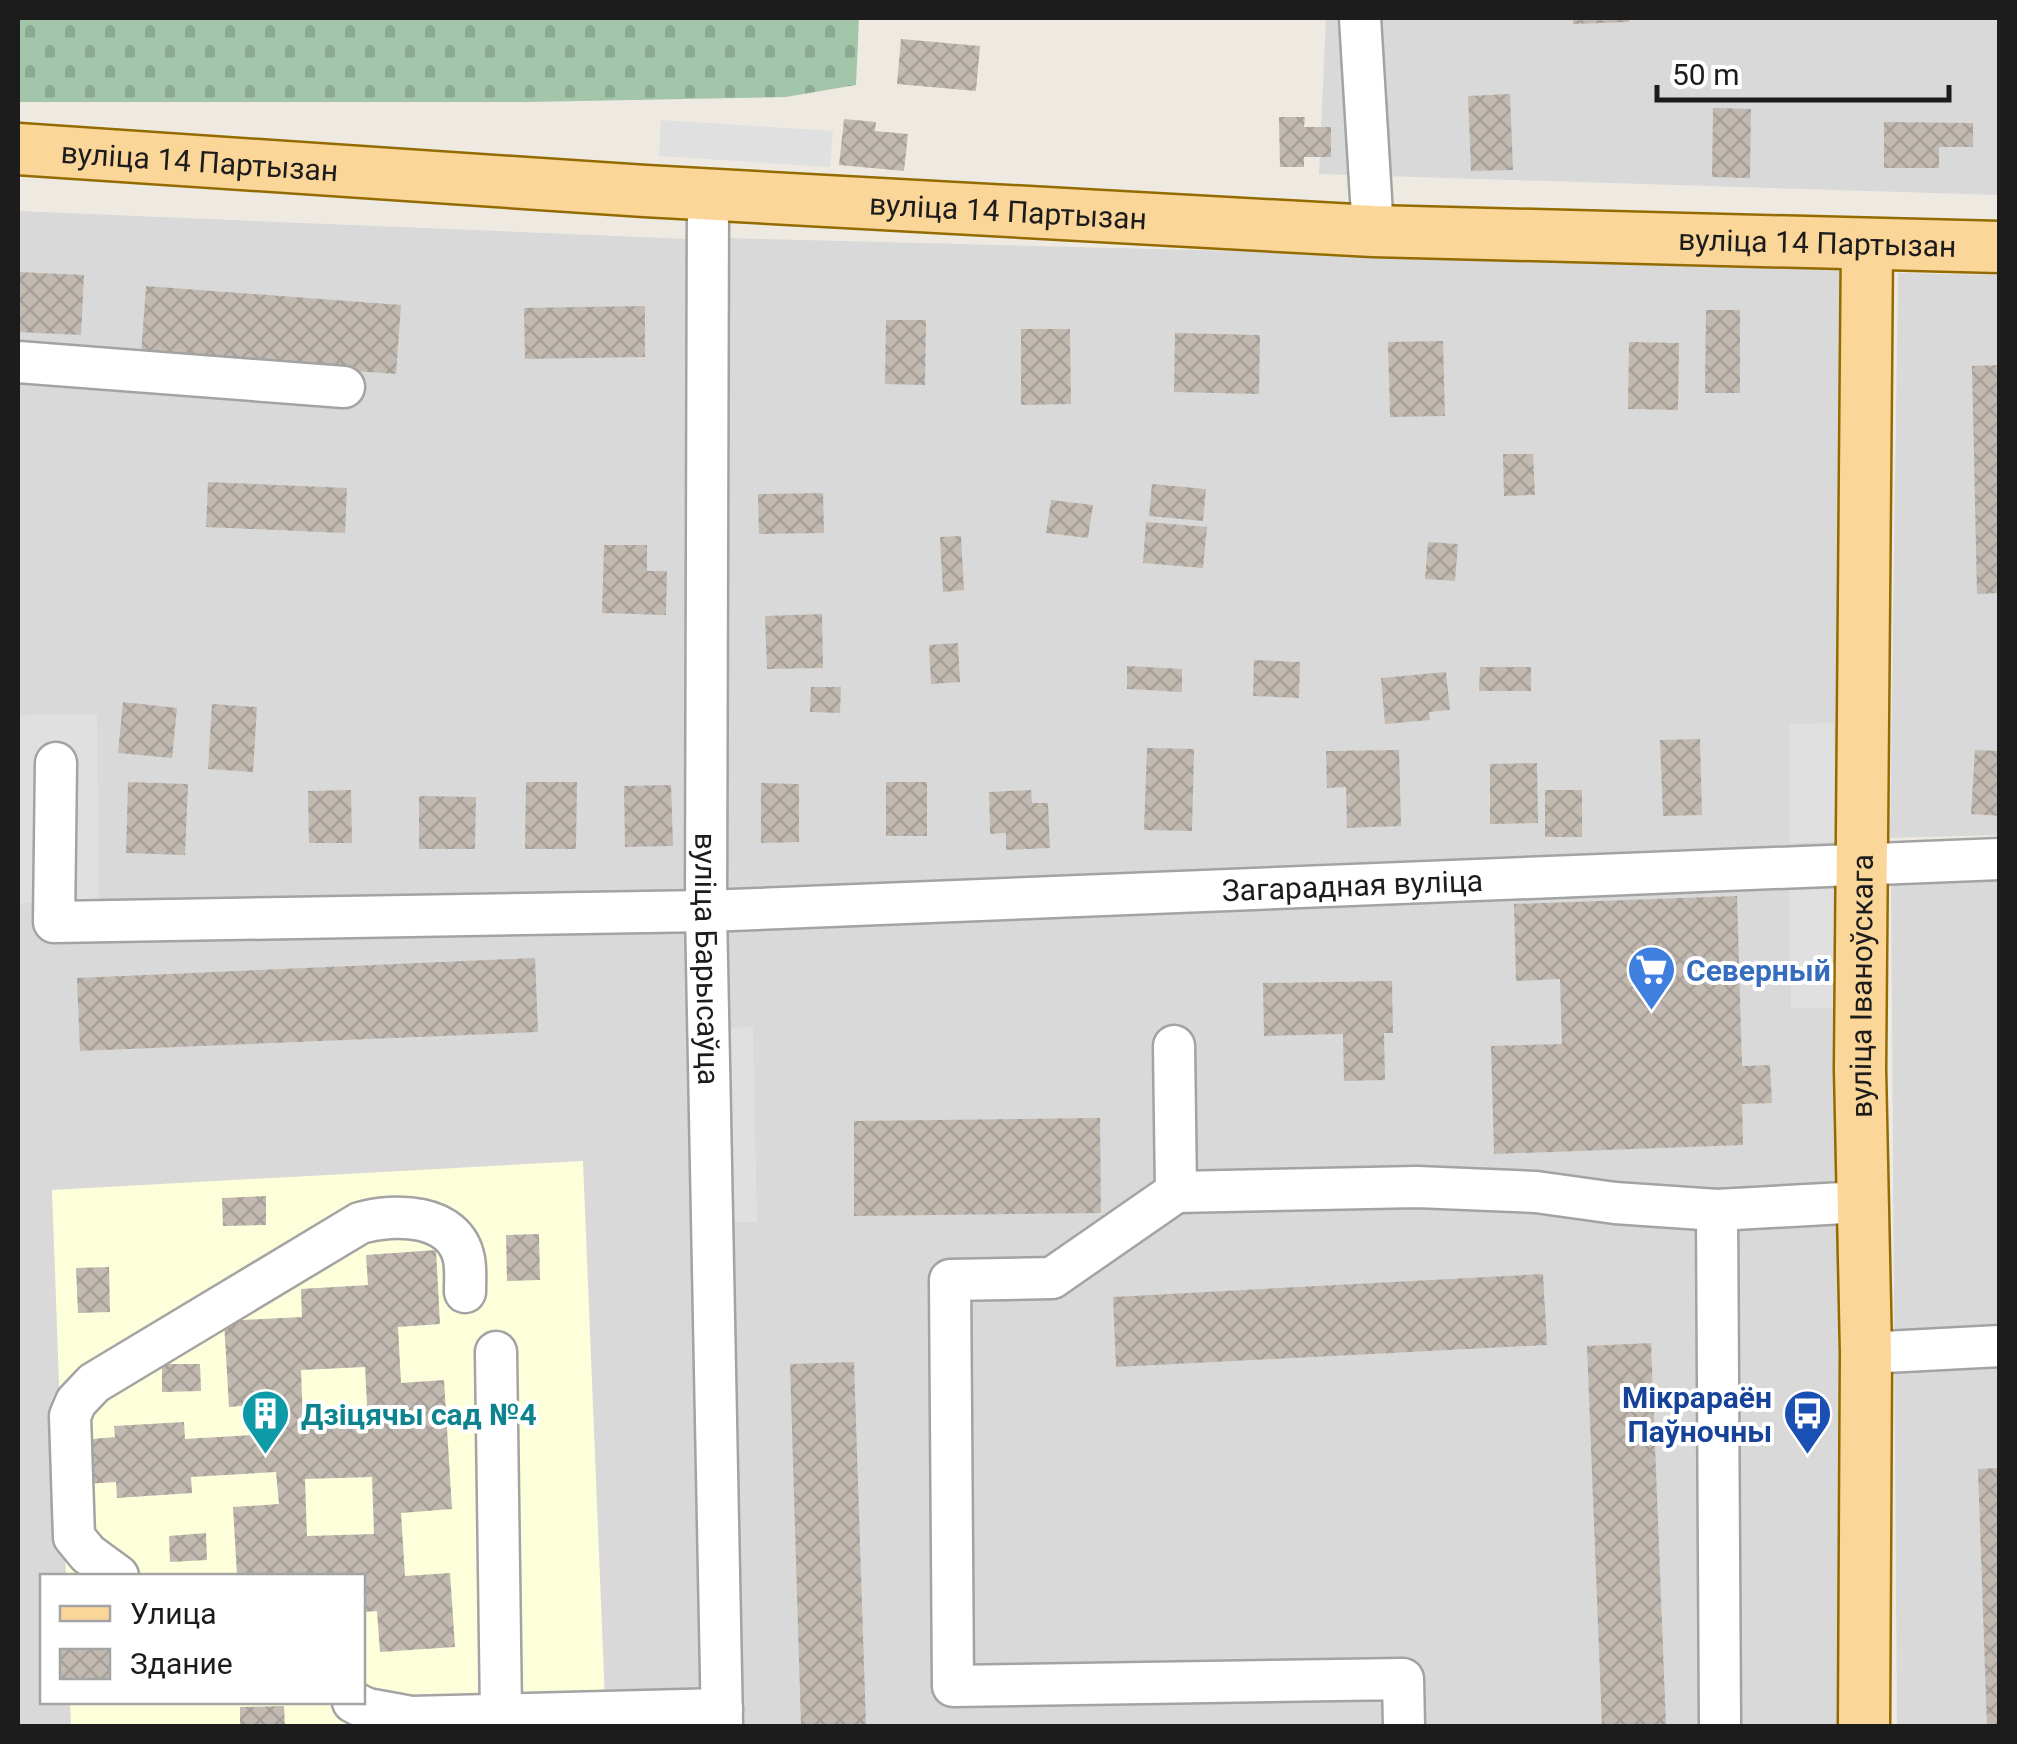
<svg xmlns="http://www.w3.org/2000/svg" width="2017" height="1744" font-family="Roboto,sans-serif">
<style>
.residential{fill:#dad9d9;fill-rule:evenodd}
.education{fill:#fdffda}
.cemetery{fill:url(#cemetery-stones)}
.parking{fill:#e0e0e0}
.building{fill:url(#building-cross-hatch);fill-rule:evenodd}
.lines{fill:none;stroke-linecap:round;stroke-linejoin:round}
.minor-casing{stroke:#a3a3a3;stroke-width:45}
.major-casing{stroke:#946b01;stroke-width:55}
.minor{stroke:#fff;stroke-width:40}
.major{stroke:#fbd699;stroke-width:50}
.labels{text-anchor:middle;dominant-baseline:central;stroke-width:8;stroke-linejoin:round;paint-order:stroke}
.street-label{font-size:30px;fill:#1c1c1c;stroke:#fff}
.shop-label{font-size:30px;font-weight:bold;fill:#366cbe;stroke:#fff;text-anchor:start}
.transit-label{font-size:30px;font-weight:bold;fill:#164399;stroke:#fff;text-anchor:end}
.culture-label{font-size:30px;font-weight:bold;fill:#0d838f;stroke:#fff;text-anchor:start}
</style>
<defs>
<pattern id="cemetery-stones" width="16" height="16" patternUnits="userSpaceOnUse" patternTransform="scale(2.5)"><rect width="16" height="16" fill="#a3c6aa"/><path d="M2 7V4a2 2 0 0 1 4 0v3zM10 15v-3a2 2 0 0 1 4 0v3z" fill="#8caa92"/></pattern>
<pattern id="building-cross-hatch" width="8" height="8" patternUnits="userSpaceOnUse" patternTransform="scale(2.5)"><rect width="8" height="8" fill="#c2bab1"/><path d="M0 0l8 8M0 8l8-8" fill="none" stroke="#a69f98"/></pattern>
</defs>
<rect width="100%" height="100%" fill="#eeeae2"/>
<g class="residential">
<path d="M1326,18h673v177l-680,-21z"/>
<path d="M18,211l669,28 2,680 18,807h-689zM42,1576h320v126h-320z"/>
<path d="M727,238l1120,29 -6,582 -1122,43z"/>
<path d="M1898,273l101,2v560l-109,3z"/>
<path d="M1999,879v847h-102l-6,-845z"/>
<path d="M1844,884l12,842h-1117l-16,-798z"/>
</g>
<path class="education" d="M583,1161l23,565h-535l-1,-24h292v-126h-296l-14,-386z"/>
<path class="cemetery" d="M18,18h841l-3,67 -70,12 -258,5h-510z"/>
<g class="parking">
<path d="M661,120l172,11 -3,36 -171,-11z"/>
<path d="M97,714l2,188 -81,1v-188z"/>
<path d="M1834,723l1,119 -45,1 -1,-119z"/>
<path d="M1834,889l2,119h-45l-2,-118z"/>
<path d="M753,1027l4,195h-32l-4,-194z"/>
</g>
<g class="building">
<path d="M1573,18h56v4l-56,2z"/>
<path d="M901,39l79,7 -4,45 -79,-7z"/>
<path d="M1510,94l3,76 -42,1 -3,-75z"/>
<path d="M1713,108l38,1 -1,69 -38,-1z"/>
<path d="M1279,117h26l-1,10h27v30h-27v10h-24z"/>
<path d="M844,119l32,3 -1,9 33,3 -4,37 -65,-6z"/>
<path d="M1884,122l89,1v24h-34v21h-55z"/>
<path d="M18,272l66,3 -3,60 -63,-3z"/>
<path d="M146,286l255,19 -5,69 -255,-19z"/>
<path d="M645,306v51l-120,2 -1,-51z"/>
<path d="M1706,310h34v83h-35z"/>
<path d="M886,320h40l-1,65 -40,-1z"/>
<path d="M1021,329h49l1,75 -50,1z"/>
<path d="M1175,333l85,2 -1,59 -85,-2z"/>
<path d="M1443,341l2,75 -55,1 -2,-75z"/>
<path d="M1629,342l50,1 -1,67 -50,-1z"/>
<path d="M2000,365v228l-23,1 -5,-228z"/>
<path d="M1503,454h30l2,41 -31,1z"/>
<path d="M208,482l139,6 -2,45 -139,-6z"/>
<path d="M1152,484l54,5 -3,32 -54,-5z"/>
<path d="M823,493l1,40 -65,1 -1,-40z"/>
<path d="M1051,500l42,5 -5,33 -42,-5z"/>
<path d="M1146,522l61,5 -4,41 -60,-5z"/>
<path d="M961,536l3,54 -21,2 -3,-55z"/>
<path d="M1428,542l30,2 -3,37 -30,-2z"/>
<path d="M604,545h43v26h20l-1,44 -64,-2z"/>
<path d="M822,614l1,54 -56,1 -2,-53z"/>
<path d="M958,643l2,39 -29,2 -2,-39z"/>
<path d="M1254,660l46,2 -1,36 -46,-2z"/>
<path d="M1127,666l55,3v23l-55,-3z"/>
<path d="M1480,667h51v24h-52z"/>
<path d="M1446,672l4,38 -21,2 1,8 -45,4 -4,-46z"/>
<path d="M811,687h30l-1,26 -30,-1z"/>
<path d="M123,702l54,6 -5,50 -54,-5z"/>
<path d="M212,704l45,3 -4,65 -45,-3z"/>
<path d="M1700,739l2,76 -39,1 -3,-76z"/>
<path d="M1147,748l47,1 -2,82 -48,-1z"/>
<path d="M1399,750l2,76 -54,2 -1,-41 -19,1 -1,-37z"/>
<path d="M1975,750l25,1v65l-29,-2z"/>
<path d="M1537,763l1,60 -48,1v-60z"/>
<path d="M128,782l60,2 -3,71 -59,-2z"/>
<path d="M526,782h51l-1,67h-51z"/>
<rect x="886" y="782" width="41" height="54"/>
<path d="M761,783l38,1v58l-38,1z"/>
<path d="M671,785l2,61 -48,1 -1,-61z"/>
<path d="M351,790l1,53h-43l-1,-52z"/>
<path d="M1031,790l1,13h16l2,45 -44,2v-17l-16,1 -1,-42z"/>
<rect x="1545" y="790" width="37" height="47"/>
<path d="M419,796l57,1 -1,52h-56z"/>
<path d="M1737,896l5,170 28,-1 2,38 -30,1 1,41 -249,9 -3,-108 71,-2 -2,-65 -44,2 -2,-77z"/>
<path d="M535,958l3,74 -458,19 -3,-73z"/>
<path d="M1392,981l1,52h-9l1,47 -41,1 -1,-47 -79,2 -1,-53z"/>
<path d="M1100,1118l1,95 -247,3v-95z"/>
<path d="M266,1196v29l-43,1 -1,-28z"/>
<path d="M539,1234l1,46 -33,1 -1,-46z"/>
<path d="M436,1250l4,74 -42,3 3,56 43,-3 8,129 -51,4 4,63 45,-3 5,74 -75,5 -3,-41 -15,1v-36h-125l-4,-69 46,-3 -3,-32 -85,5 1,16 -75,5 -1,-16 -32,2 -2,-44 33,-3 -1,-11 70,-4 1,17 84,-5 -2,-30 -38,3 -5,-86 78,-4 -1,-28 67,-4 -2,-30zM365,1367l3,56 -65,2 -2,-55zM372,1477l2,57 -67,2 -2,-57z"/>
<path d="M109,1267l1,45 -32,1 -2,-45z"/>
<path d="M1543,1274l4,71 -431,22 -3,-70z"/>
<path d="M1651,1343l15,383h-64l-15,-380z"/>
<path d="M854,1362l12,364h-65l-11,-362z"/>
<path d="M162,1364h38l1,27 -39,1z"/>
<path d="M2000,1468v258h-13l-9,-257z"/>
<path d="M206,1533l1,27 -37,2 -1,-26z"/>
<path d="M284,1706l1,20h-45v-19z"/>
</g>
<g class="lines">
<defs>
<g id="minor">
<path d="M1360,18l13,213"/>
<path id="s1" d="M708,194l-2,717 16,815"/>
<path d="M18,362l326,25"/>
<path id="s2" d="M56,763l-2,159 652,-11 1294,-52"/>
<path d="M1174,1046l2,146 -124,86 -102,2 3,406 450,-7 1,47"/>
<path d="M1176,1192l241,-5 119,5 79,11 102,7 145,-8"/>
<path d="M1717,1210l3,516"/>
<path d="M496,1352l5,361"/>
<path d="M1866,1353l134,-7"/>
<path d="M118,1576l-30,-22 -14,-17 -4,-121 6,-14 18,-19 266,-160c34,-10 95,-10 104,36 2,10 1,23 1,33"/>
<path d="M353,1702l14,7 44,8 311,-8"/>
</g>
<g id="major">
<path id="s3" d="M18,149l627,42 728,40 627,16"/>
<path id="s4" d="M1864,1726l2,-373 -6,-284 7,-825"/>
</g>
</defs>
<use href="#minor" class="minor-casing"/>
<use href="#major" class="major-casing"/>
<use href="#minor" class="minor"/>
<use href="#major" class="major"/>
</g>
<defs>
<symbol id="supermarket-pin" viewBox="-11 -11 22 30"><path d="M0 17L-7.5 6A9.5 9.5 0 1 1 7.5 6Z" fill="#3f7fe0" stroke="#fff"/><path d="M-6-5.5h2.5l.6 2H6L4.5 2H-2.5L-4.4-4H-6ZM-1.5 3.2a1.3 1.3 0 1 0 .1 0ZM3 3.2a1.3 1.3 0 1 0 .1 0Z" fill="#fff"/></symbol>
<symbol id="building-pin" viewBox="-11 -11 22 30"><path d="M0 17L-7.5 6A9.5 9.5 0 1 1 7.5 6Z" fill="#0f9aa8" stroke="#fff"/><path d="M-4-6H4V6H1V3H-1V6H-4ZM-2.5-4.3h1.7v1.8h-1.7ZM.8-4.3h1.7v1.8H.8ZM-2.5-1h1.7V.8h-1.7ZM.8-1h1.7V.8H.8Z" fill="#fff"/></symbol>
<symbol id="bus-pin" viewBox="-11 -11 22 30"><path d="M0 17L-7.5 6A9.5 9.5 0 1 1 7.5 6Z" fill="#1a4fb4" stroke="#fff"/><path d="M-5-6H5V4H4V6H2V4H-2V6H-4V4H-5ZM-3.5-4V0h7V-4ZM-3.5 1.2v1.5H-2V1.2ZM2 1.2v1.5H3.5V1.2Z" fill="#fff"/></symbol>
</defs>
<g fill-rule="evenodd">
<use href="#supermarket-pin" x="1624" y="942" width="55" height="75"/>
<use href="#building-pin" x="238" y="1386" width="55" height="75"/>
<use href="#bus-pin" x="1780" y="1386" width="55" height="75"/>
</g>
<g class="labels">
<g class="street-label">
<text stroke="none"><textPath href="#s3" startOffset="182">вуліца 14 Партызан</textPath></text>
<text stroke="none"><textPath href="#s3" startOffset="992">вуліца 14 Партызан</textPath></text>
<text stroke="none"><textPath href="#s3" startOffset="1802">вуліца 14 Партызан</textPath></text>
<text stroke="none"><textPath href="#s2" startOffset="1458">Загарадная вуліца</textPath></text>
<text stroke="none"><textPath href="#s1" startOffset="765">вуліца Барысаўца</textPath></text>
<text stroke="none"><textPath href="#s4" startOffset="740">вуліца Іваноўскага</textPath></text>
</g>
<g class="shop-label">
<text x="1686" y="970">Северный</text>
</g>
<g class="transit-label">
<text x="1772" y="1397">Мікрараён<tspan x="1772" dy="34">Паўночны</tspan></text>
</g>
<g class="culture-label">
<text x="301" y="1414">Дзіцячы сад №4</text>
</g>
</g>
<rect width="2017" height="1744" fill="none" stroke="#1c1c1c" stroke-width="40"/>
<rect x="40" y="1574" width="325" height="130" fill="#ffffff" stroke="#a4a4a4" stroke-width="2.5"/>
<rect x="60" y="1606" width="50" height="15" fill="#fbd699" stroke="#a4a4a4" stroke-width="2.5"/>
<text x="130" y="1624" font-size="30" fill="#1c1c1c">Улица</text>
<rect x="60" y="1649" width="50" height="30" fill="url(#building-cross-hatch)" stroke="#a4a4a4" stroke-width="2.5"/>
<text x="130" y="1674" font-size="30" fill="#1c1c1c">Здание</text>
<path d="M1657 85v15h292v-15" fill="none" stroke="#1c1c1c" stroke-width="5"/>
<text x="1672" y="85" font-size="30" fill="#1c1c1c" stroke="#ffffff" stroke-width="8" paint-order="stroke">50 m</text>
</svg>
